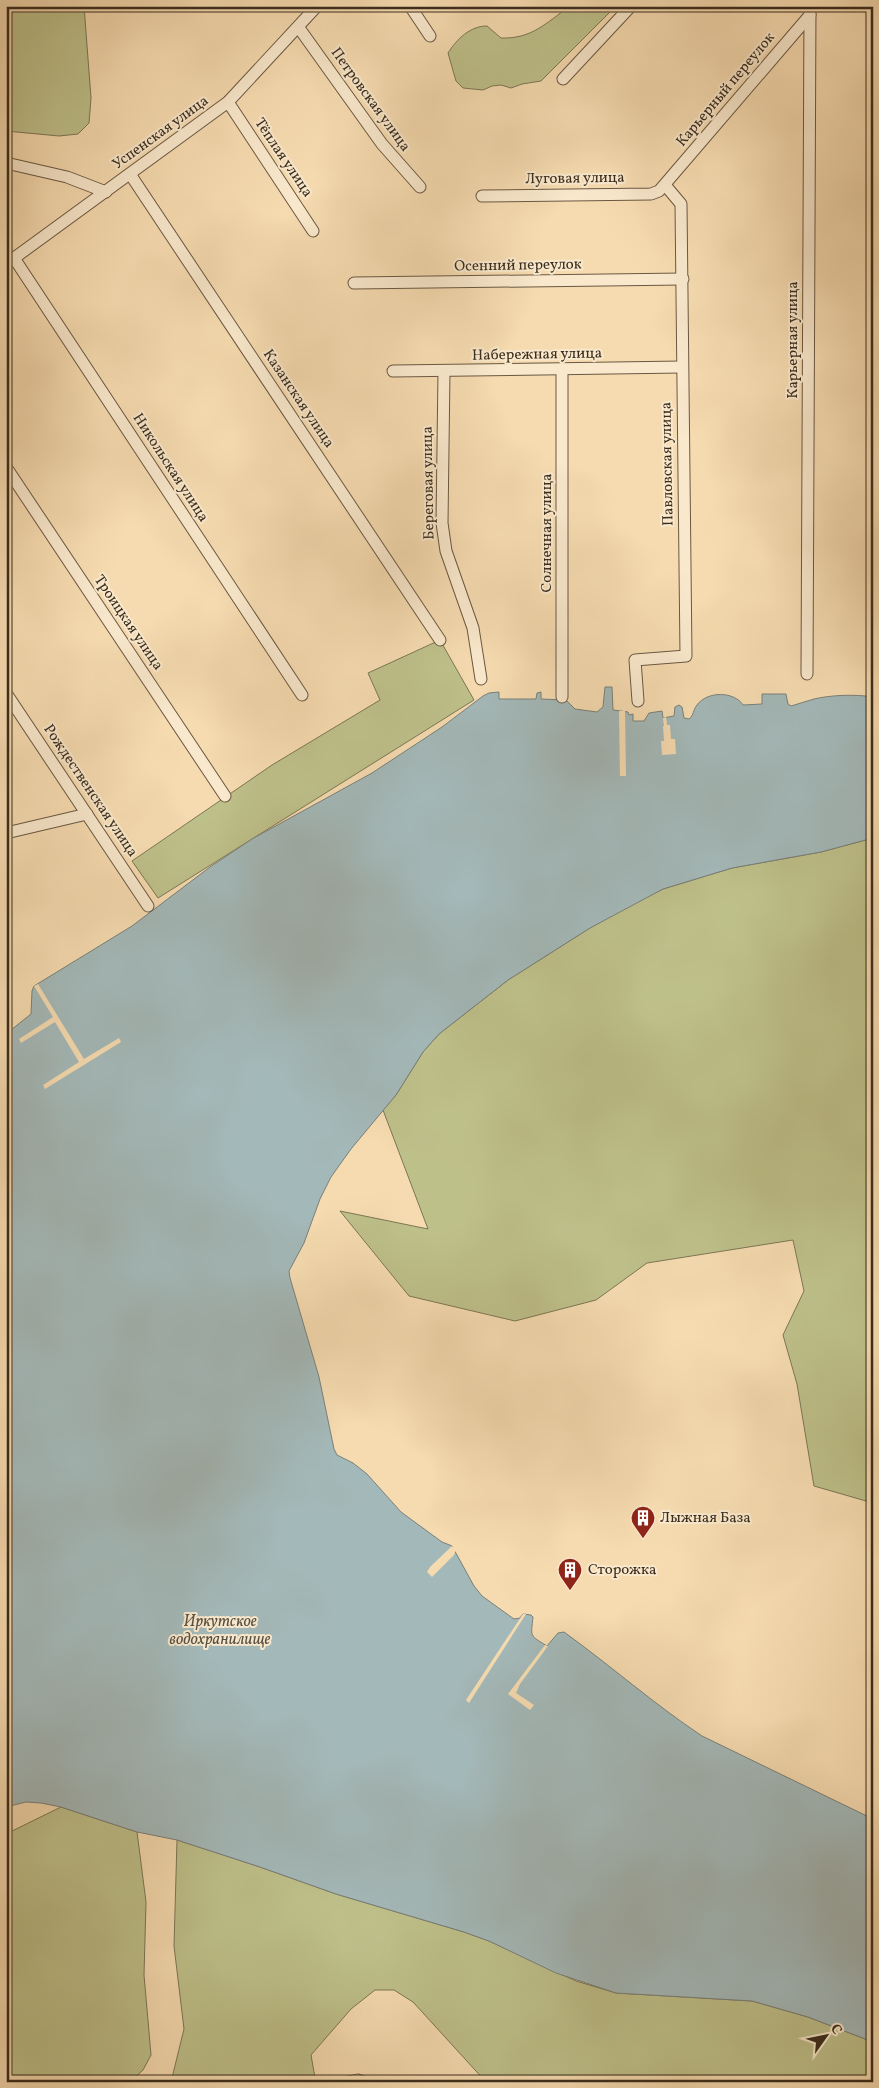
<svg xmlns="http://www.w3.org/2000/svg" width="879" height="2088" font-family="Vollkorn,serif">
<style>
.green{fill:#bec08a;stroke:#7c7654}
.water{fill:#a3b8b8;stroke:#79807a}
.pier{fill:#f6dbb0}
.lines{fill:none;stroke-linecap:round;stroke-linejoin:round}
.minor-casing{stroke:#6a5842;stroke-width:13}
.minor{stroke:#f9e8cc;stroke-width:11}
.labels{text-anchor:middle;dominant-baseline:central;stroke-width:4;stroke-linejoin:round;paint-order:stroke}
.street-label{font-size:15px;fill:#3b2d1d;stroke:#f9e8cc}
.poi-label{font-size:15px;fill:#3b2d1d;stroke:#f9e8cc;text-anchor:start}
.water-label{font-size:16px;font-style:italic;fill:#555044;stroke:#f9e8cc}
</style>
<rect width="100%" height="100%" fill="#f6dbb0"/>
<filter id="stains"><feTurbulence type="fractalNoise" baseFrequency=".004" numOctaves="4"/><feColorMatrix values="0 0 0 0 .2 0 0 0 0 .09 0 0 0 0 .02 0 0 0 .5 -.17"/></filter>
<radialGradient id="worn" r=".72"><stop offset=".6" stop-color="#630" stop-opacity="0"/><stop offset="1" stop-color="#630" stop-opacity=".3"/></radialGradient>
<g class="green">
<path d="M6,6h78l7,92 -2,25 -11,11 -19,2 -53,-5z"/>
<path d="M570,6h46l-75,75 -19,3 -11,4 -10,-3 -9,1 -9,4 -20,-2 -7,-7 -8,-28c9,-14 22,-27 39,-27l14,12c31,1 45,-15 69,-32z"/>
<path d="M440,640l34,60 -316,198 -26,-37 140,-96 108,-65 -12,-27z"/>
<path d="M873,838v665l-59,-17 -17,-102 -14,-49 21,-44 -11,-51 -146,23 -51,37 -81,21 -106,-25 -69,-85 88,18 -45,-119 13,-15 27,-43 16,-18 69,-54 82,-52 40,-23 33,-16 69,-21 89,-16z"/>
<path d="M61,1807l76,25 9,70 -2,73 7,80 -8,15 -13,12h-124v-248z"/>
<path d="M177,1840l83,27 76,27 128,38 25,9 87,40 40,12 136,8 56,16 65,25v40h-387l-73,-80 -19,-12h-19l-24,19 -40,46 4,23 2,4h-146l13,-53 -10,-83z"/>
</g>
<path class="water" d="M605,687h7l1,23 15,2 1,3 4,-1v7h11l5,-8 13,-2 1,7 11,-2 1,-9 4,-2 3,2 2,11 5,1c5,-4 4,-9 8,-14 10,-14 37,-14 46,0l19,-1v-10h24l2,10 3,2c8,-2 15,-5 23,-7 17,-4 41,-5 59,-2v141l-52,14 -89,16 -69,21 -73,39 -82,52 -69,54 -16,18 -27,43 -45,54 -20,28 -11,22 -16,44 -15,28 1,7 29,99 15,72 3,6 16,8 14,11 34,38 41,30 10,4 22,40 8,10 32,23 6,-1 3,-4 8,1 2,2c-2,20 -4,18 14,29l11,-13 6,-1c47,34 90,72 138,104l171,83v223l-65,-25 -56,-16 -136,-8 -60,-20 -67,-32 -25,-9 -128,-38 -76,-27 -83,-27 -40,-8 -76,-25 -20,-4 -15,-1 -20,5v-773l25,-20 1,-23 2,-5 98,-60 78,-59 42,-28 120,-66 70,-46 41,-31 6,-3 10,-1v7h37l1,-6 4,-1v7l25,1 9,9 22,3 6,-5z"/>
<g class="pier">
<path d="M619,711h6l1,65h-6z"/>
<path d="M666,717l1,8h3l1,14h4l1,15 -14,1 -1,-14h3l-1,-15h1l-1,-8z"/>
<path d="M38,984l46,75 35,-21 2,4 -76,47 -2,-4 36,-23 -24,-40 -34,21 -2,-4 34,-22 -19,-31z"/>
<path d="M452,1546l4,4 -2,5 -22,22 -5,-5 3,-5z"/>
<path d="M523,1614h3l-57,89 -3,-3z"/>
<path d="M545,1645l3,1 -28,38 -4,9 18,12 -4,5 -22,-16z"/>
</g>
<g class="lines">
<defs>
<g id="minor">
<path d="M410,6l20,30"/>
<path d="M299,28l83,116 38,43"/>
<path d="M563,79l68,-73"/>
<path d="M228,102l85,129"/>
<path d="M6,163l61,14 39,15"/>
<path d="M130,174l310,466"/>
<path d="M482,196l169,-2 8,-3 151,-176"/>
<path d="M14,258l288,437"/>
<path d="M6,264l222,-162 89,-96"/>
<path d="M354,283l329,-4"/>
<path d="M562,369v328"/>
<path d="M393,371l289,-4"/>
<path d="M444,372l-2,151 4,28 27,77 8,51"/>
<path d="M6,467l219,329"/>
<path d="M807,674l3,-668"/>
<path d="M6,693l142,213"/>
<path d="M638,701l-3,-41 51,-4 -5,-452 -16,-19"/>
<path d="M6,833l81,-19"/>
<path d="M348,2082l10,-2 5,2"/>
</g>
</defs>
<use href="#minor" class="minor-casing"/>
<use href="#minor" class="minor"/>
</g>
<defs>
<symbol id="building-pin" viewBox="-11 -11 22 30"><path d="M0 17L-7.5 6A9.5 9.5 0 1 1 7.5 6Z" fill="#8f2418" stroke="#f9e8cc"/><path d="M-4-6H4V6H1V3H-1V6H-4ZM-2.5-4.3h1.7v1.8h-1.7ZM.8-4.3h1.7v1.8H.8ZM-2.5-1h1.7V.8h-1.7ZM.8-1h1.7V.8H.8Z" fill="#fff"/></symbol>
</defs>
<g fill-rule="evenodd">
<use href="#building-pin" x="629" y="1504" width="28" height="38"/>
<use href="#building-pin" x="556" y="1556" width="28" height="38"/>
</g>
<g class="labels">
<g class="street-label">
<text transform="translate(726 90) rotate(-50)">Карьерный переулок</text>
<text transform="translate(370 100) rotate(54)">Петровская улица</text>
<text transform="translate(161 133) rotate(-36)">Успенская улица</text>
<text transform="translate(283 158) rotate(56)">Тёплая улица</text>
<text transform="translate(575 179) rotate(-1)">Луговая улица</text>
<text transform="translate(518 266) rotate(-1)">Осенний переулок</text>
<text transform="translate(793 340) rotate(-90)">Карьерная улица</text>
<text transform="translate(537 355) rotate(-1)">Набережная улица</text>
<text transform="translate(298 399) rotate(56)">Казанская улица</text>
<text transform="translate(668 464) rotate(-91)">Павловская улица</text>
<text transform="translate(170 468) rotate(57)">Никольская улица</text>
<text transform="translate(429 483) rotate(-91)">Береговая улица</text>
<text transform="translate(547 533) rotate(-90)">Солнечная улица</text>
<text transform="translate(128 623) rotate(56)">Троицкая улица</text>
<text transform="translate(90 791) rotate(56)">Рождественская улица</text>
</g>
<g class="poi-label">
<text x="660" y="1518">Лыжная База</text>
<text x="588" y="1570">Сторожка</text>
</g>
<g class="water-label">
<text x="220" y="1622">Иркутское<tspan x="220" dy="18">водохранилище</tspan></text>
</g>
</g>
<rect width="879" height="2088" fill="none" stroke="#f6dbb0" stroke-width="25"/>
<rect x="8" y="8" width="864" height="2073" fill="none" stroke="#3b2d1d" stroke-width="2.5"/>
<rect x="12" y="12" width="854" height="2063" fill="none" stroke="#3b2d1d"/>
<g transform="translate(826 2036) rotate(57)" stroke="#f9e8cc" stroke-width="4" paint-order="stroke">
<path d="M0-4L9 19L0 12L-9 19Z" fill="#3b2d1d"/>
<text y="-8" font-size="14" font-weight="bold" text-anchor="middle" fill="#3b2d1d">С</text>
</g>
<rect width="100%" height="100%" filter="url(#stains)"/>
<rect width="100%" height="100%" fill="url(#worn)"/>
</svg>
